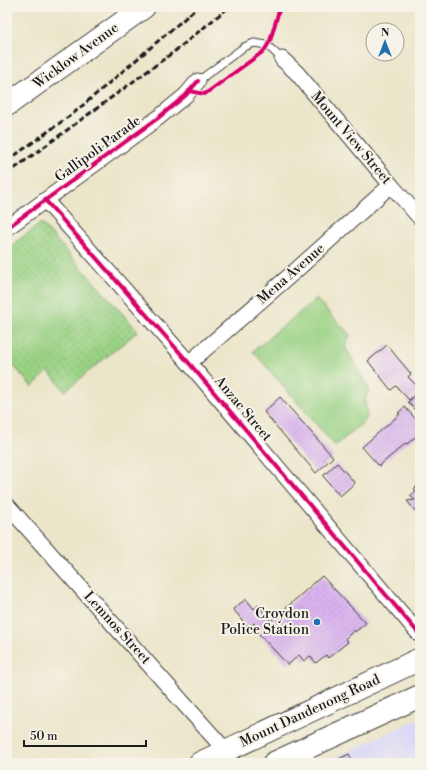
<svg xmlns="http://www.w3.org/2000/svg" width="427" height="770" font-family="'Libre Bodoni',serif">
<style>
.built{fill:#d9d7f8}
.grass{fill:url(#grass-dots);stroke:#5b7750}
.garden{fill:#9ad284;stroke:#5b7750}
.building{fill:url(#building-hatch)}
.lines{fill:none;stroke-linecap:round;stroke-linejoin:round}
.service-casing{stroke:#3b3a36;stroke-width:9}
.minor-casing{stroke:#3b3a36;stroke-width:17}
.primary-casing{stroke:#3b3a36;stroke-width:24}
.service{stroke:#fff;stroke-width:7}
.minor{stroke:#fff;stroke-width:15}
.primary{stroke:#fff;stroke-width:22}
.rail{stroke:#1c1c1c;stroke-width:3;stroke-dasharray:6 3;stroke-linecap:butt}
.cycleway-casing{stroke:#f7f3e8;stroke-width:6}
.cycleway{stroke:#d6006c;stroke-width:4}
.poi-dot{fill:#1f6fb2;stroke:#f7f3e8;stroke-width:1.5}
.labels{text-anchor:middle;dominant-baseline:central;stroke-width:4;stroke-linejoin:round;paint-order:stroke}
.street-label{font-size:14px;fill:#1c1c1c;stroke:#f7f3e8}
.poi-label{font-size:14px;fill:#1c1c1c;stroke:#f7f3e8;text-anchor:end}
</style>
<defs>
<pattern id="grass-dots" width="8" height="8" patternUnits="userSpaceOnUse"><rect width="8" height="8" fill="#9ad284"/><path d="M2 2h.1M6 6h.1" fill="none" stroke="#84b471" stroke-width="1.8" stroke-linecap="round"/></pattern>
<pattern id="building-hatch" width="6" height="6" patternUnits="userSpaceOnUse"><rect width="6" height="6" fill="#d9b3ee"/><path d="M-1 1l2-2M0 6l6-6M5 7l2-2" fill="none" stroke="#ba99cc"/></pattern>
</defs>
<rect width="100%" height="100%" fill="#f7f3e8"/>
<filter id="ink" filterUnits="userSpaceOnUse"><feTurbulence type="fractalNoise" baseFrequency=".025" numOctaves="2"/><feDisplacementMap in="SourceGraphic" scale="8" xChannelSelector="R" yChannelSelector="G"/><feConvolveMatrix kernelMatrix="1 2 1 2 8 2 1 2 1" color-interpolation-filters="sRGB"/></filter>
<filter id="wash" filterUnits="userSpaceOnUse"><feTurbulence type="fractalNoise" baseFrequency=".012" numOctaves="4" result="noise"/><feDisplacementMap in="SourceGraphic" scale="16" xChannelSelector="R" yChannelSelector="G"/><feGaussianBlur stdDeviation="0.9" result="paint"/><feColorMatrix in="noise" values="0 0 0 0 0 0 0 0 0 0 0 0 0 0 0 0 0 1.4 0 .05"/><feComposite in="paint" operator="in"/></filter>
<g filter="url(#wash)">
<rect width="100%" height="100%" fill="#ebe5c9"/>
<path class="built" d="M420,718v45h-97z"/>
<path class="grass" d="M41,223l97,108 -73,60 -17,-20 -16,16 -25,-29v-109z"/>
<path class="garden" d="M316,299l34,36 -5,12 24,42 -4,11 2,17 -2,4 -30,25 -82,-95z"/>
<g id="blocks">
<g class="building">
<path d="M387,345l24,29 -3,3 12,12 -11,11 -13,-14 -5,4 -23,-29z"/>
<path d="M420,392v24l-12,-14z"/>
<path d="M280,397l53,60 -17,16 -52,-61z"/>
<path d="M405,407l15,17v9l-13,11 -1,-1 -27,23 -17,-19 38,-33 -2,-1z"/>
<path d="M337,463l18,20 -15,13 -17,-20z"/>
<path d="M420,483v24l-1,-1 -2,7 -10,-12 8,-1 -5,-4 6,-5 -2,-2z"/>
<path d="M322,576l44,47 -11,9 -1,-2 -9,9 3,3 -20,16 -2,-3 -10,8 -6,-7 -6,5 -5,-6 -11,10 -30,-32 2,-2 -6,-8 -5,5 -16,-19 13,-10 8,10 4,-4 13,16z"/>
<path d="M349,754l4,9h-23z"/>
</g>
</g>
</g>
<g filter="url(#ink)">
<use href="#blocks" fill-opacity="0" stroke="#3b3a36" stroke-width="1"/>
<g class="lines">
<defs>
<path id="service" d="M198,81l46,-34 10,-4 13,2 15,14"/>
<g id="minor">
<path d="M282,59l15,14 94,112 29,33"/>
<path d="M46,201l143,162 231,272"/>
<path d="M7,228l151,-110 28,-23 12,-14"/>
<path d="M189,363l105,-91 97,-87"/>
<path d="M7,505l219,246"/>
</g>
<g id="primary">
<path d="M7,105l137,-98"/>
<path d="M200,763l220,-104"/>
<path d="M274,763l146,-67"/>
</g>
</defs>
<use href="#service" class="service-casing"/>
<use href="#minor" class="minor-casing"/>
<use href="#primary" class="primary-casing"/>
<use href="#service" class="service"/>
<use href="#minor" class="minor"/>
<use href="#primary" class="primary"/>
<g class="rail">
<path d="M7,161l68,-49 123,-105"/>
<path d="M7,174l168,-123 54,-44"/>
</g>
<defs>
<g id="cycleway">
<path d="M189,91l16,3 59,-43 6,-10 10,-34"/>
<path d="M46,201l143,162 231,272"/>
<path d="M7,228l151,-110 28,-23 12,-14"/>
</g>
</defs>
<use href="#cycleway" class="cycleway-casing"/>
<use href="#cycleway" class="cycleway"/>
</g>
</g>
<circle class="poi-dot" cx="317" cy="622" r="4"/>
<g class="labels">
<g class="street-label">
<text transform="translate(76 56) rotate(-36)">Wicklow Avenue</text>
<text transform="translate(351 138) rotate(50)">Mount View Street</text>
<text transform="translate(98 149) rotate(-36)">Gallipoli Parade</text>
<text transform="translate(291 274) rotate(-41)">Mena Avenue</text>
<text transform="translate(243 409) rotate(50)">Anzac Street</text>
<text transform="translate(117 628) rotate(48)">Lemnos Street</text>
<text transform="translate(310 711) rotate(-25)">Mount Dandenong Road</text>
</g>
<g class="poi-label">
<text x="309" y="614">Croydon<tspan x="309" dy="16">Police Station</tspan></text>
</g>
</g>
<rect width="427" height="770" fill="none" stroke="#f7f3e8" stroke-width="24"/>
<g transform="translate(385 42)"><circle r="19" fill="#f7f3e8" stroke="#9f9d96"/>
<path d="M0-3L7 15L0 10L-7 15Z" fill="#1f6fb2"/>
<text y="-6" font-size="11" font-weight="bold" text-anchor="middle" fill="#1c1c1c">N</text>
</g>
<path d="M24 740v6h122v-6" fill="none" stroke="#1c1c1c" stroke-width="2"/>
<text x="30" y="740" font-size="12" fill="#1c1c1c" stroke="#f7f3e8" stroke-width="3" paint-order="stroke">50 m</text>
</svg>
